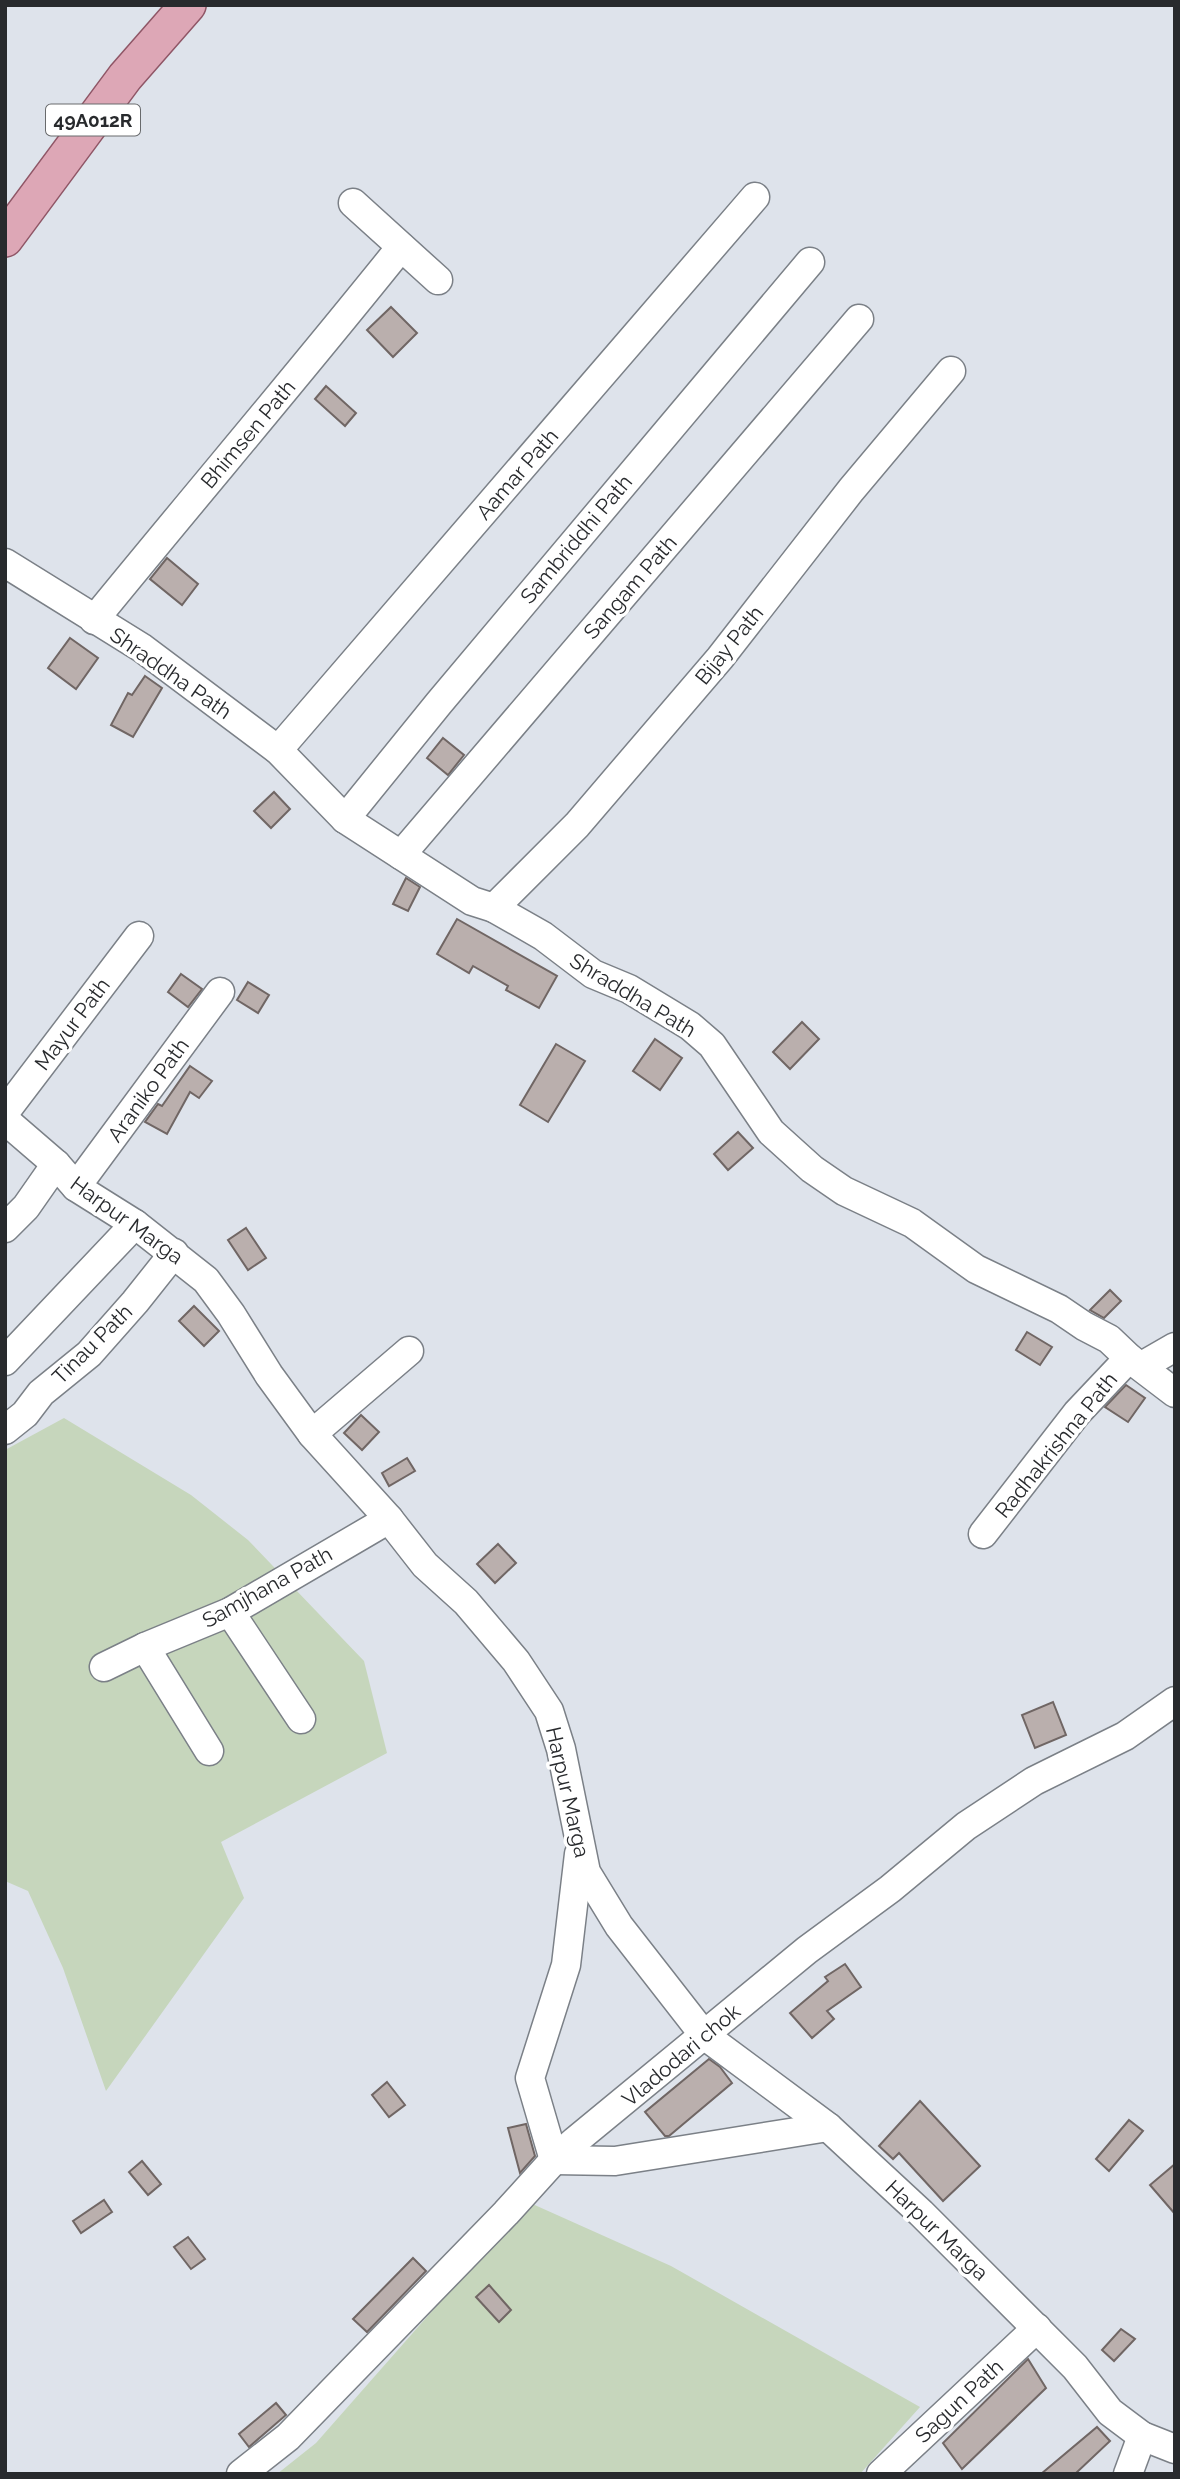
<svg xmlns="http://www.w3.org/2000/svg" width="1180" height="2479" font-family="Raleway,sans-serif">
<style>
.green{fill:#c6d6bc}
.building{fill:#baafad;stroke:#706664;stroke-width:2}
.lines{fill:none;stroke-linecap:round;stroke-linejoin:round}
.minor-casing{stroke:#7b8087;stroke-width:31}
.major-casing{stroke:#8f5666;stroke-width:38}
.minor{stroke:#fff;stroke-width:28}
.major{stroke:#dda7b6;stroke-width:35}
.labels{text-anchor:middle;dominant-baseline:central;stroke-width:7;stroke-linejoin:round;paint-order:stroke}
.shield{fill:#fff;stroke:#686a6c;stroke-width:2}
.shield-label{font-size:19px;font-weight:bold;fill:#282a2d}
.street-label{font-size:21px;fill:#282a2d;stroke:#fff}
</style>
<rect width="100%" height="100%" fill="#dee3eb"/>
<g class="green">
<path d="M64,1418l127,77 57,45 116,121 23,92 -166,89 23,56 -138,193 -43,-123 -35,-77 -23,-10v-431z"/>
<path d="M528,2202l143,64 249,141 -60,67h-583l39,-31z"/>
</g>
<g class="building">
<path d="M391,307l26,26 -24,24 -26,-27z"/>
<path d="M326,386l30,27 -11,13 -30,-27z"/>
<path d="M167,558l31,26 -16,21 -32,-26z"/>
<path d="M70,638l28,20 -22,31 -28,-21z"/>
<path d="M145,676l17,12 -29,49 -22,-12 17,-32 4,2z"/>
<path d="M443,738l21,17 -16,20 -21,-17z"/>
<path d="M274,792l16,17 -19,19 -17,-17z"/>
<path d="M406,878l14,9 -12,24 -15,-7z"/>
<path d="M457,919l100,57 -18,32 -33,-18 2,-4 -35,-20 -4,7 -32,-19z"/>
<path d="M181,974l21,15 -14,18 -20,-15z"/>
<path d="M248,982l21,13 -11,18 -21,-13z"/>
<path d="M802,1022l17,17 -29,30 -17,-17z"/>
<path d="M655,1039l27,19 -22,32 -27,-19z"/>
<path d="M556,1044l29,17 -37,61 -28,-17z"/>
<path d="M190,1066l22,15 -13,17 -9,-6 -23,42 -22,-12 13,-18 4,2z"/>
<path d="M738,1132l15,16 -25,22 -14,-16z"/>
<path d="M246,1228l20,30 -18,12 -20,-30z"/>
<path d="M1110,1290l11,11 -17,17 -14,-8z"/>
<path d="M194,1306l25,25 -15,15 -25,-25z"/>
<path d="M1027,1332l25,15 -12,18 -24,-15z"/>
<path d="M1126,1385l19,13 -17,24 -23,-15z"/>
<path d="M361,1415l18,17 -17,18 -18,-17z"/>
<path d="M407,1458l8,13 -26,15 -7,-13z"/>
<path d="M498,1544l18,19 -21,20 -18,-19z"/>
<path d="M1053,1702l13,33 -31,13 -13,-33z"/>
<path d="M845,1964l16,23 -34,24 7,8 -22,19 -22,-25 38,-32 -3,-4z"/>
<path d="M709,2059l11,8 12,16 -63,53h-4l-20,-24z"/>
<path d="M387,2082l18,23 -16,12 -17,-22z"/>
<path d="M920,2101l60,65 -37,35 -44,-48 -6,6 -14,-13z"/>
<path d="M1129,2120l14,11 -34,40 -13,-12z"/>
<path d="M526,2124l9,32 -15,17 -12,-45z"/>
<path d="M142,2161l19,23 -13,11 -19,-23z"/>
<path d="M1175,2164v50l-25,-29z"/>
<path d="M104,2200l8,12 -31,21 -8,-12z"/>
<path d="M188,2237l17,22 -14,10 -17,-22z"/>
<path d="M413,2258l13,13 -59,61 -14,-13z"/>
<path d="M489,2285l22,25 -12,12 -23,-25z"/>
<path d="M1121,2329l14,10 -21,22 -12,-11z"/>
<path d="M1028,2359l18,29 -84,81 -19,-26z"/>
<path d="M276,2403l10,12 -37,32 -10,-13z"/>
<path d="M1097,2427l13,14 -35,33h-34z"/>
</g>
<g class="lines">
<defs>
<g id="minor">
<path d="M353,203l85,77"/>
<path d="M5,563l137,85 136,102 67,69 127,82 22,7 49,28 50,38 36,15 61,37 22,19 59,87 41,37 32,22 68,32 64,46 83,40 25,17 25,13 20,19 46,35"/>
<path d="M94,620c102,-125 206,-247 307,-373"/>
<path d="M278,750l477,-553"/>
<path d="M345,819l94,-116 371,-441"/>
<path d="M401,855l458,-536"/>
<path d="M494,908l83,-83 143,-167 131,-168 100,-119"/>
<path d="M5,1112l134,-176"/>
<path d="M5,1120l51,44 20,23 59,37 71,56 25,34 38,61 43,59 77,85 36,46 41,37 50,59 33,50 12,38 25,123 33,54 85,109 124,92 93,86 154,154 35,45 32,24 33,13"/>
<path d="M76,1187l144,-195"/>
<path d="M5,1228l21,-21 30,-43"/>
<path d="M5,1361l130,-137"/>
<path d="M1142,1366l33,-19"/>
<path d="M5,1430l20,-16 16,-21 48,-39 46,-52 39,-49"/>
<path d="M312,1434l97,-83"/>
<path d="M983,1534l94,-121 52,-55"/>
<path d="M230,1612l71,107"/>
<path d="M145,1647l64,104"/>
<path d="M104,1667l41,-20 85,-35 159,-93"/>
<path d="M579,1854l-13,111 -36,113 24,82 61,1 213,-34"/>
<path d="M241,2474l47,-37 218,-224 48,-53 21,-19 232,-191 83,-61 76,-63 68,-45 91,-45 50,-35"/>
<path d="M881,2474l156,-146"/>
<path d="M1128,2474l14,-38"/>
</g>
<path id="major" d="M5,239l120,-162 63,-72"/>
</defs>
<use href="#minor" class="minor-casing"/>
<use href="#major" class="major-casing"/>
<use href="#minor" class="minor"/>
<use href="#major" class="major"/>
</g>
<g class="labels">
<rect class="shield" x="46" y="104.5" width="94" height="31" rx="5"/>
<g class="shield-label">
<text x="93" y="120">49A012R</text>
</g>
<g class="street-label">
<text transform="translate(248 434) rotate(-50)">Bhimsen Path</text>
<text transform="translate(517 474) rotate(-49)">Aamar Path</text>
<text transform="translate(576 539) rotate(-50)">Sambriddhi Path</text>
<text transform="translate(630 587) rotate(-49)">Sangam Path</text>
<text transform="translate(729 645) rotate(-51)">Bijay Path</text>
<text transform="translate(171 673) rotate(35)">Shraddha Path</text>
<text transform="translate(633 995) rotate(31)">Shraddha Path</text>
<text transform="translate(72 1024) rotate(-53)">Mayur Path</text>
<text transform="translate(148 1090) rotate(-54)">Araniko Path</text>
<text transform="translate(127 1220) rotate(36)">Harpur Marga</text>
<text transform="translate(92 1344) rotate(-45)">Tinau Path</text>
<text transform="translate(1056 1445) rotate(-51)">Radhakrishna Path</text>
<text transform="translate(267 1587) rotate(-29)">Samjhana Path</text>
<text transform="translate(568 1792) rotate(77)">Harpur Marga</text>
<text transform="translate(681 2055) rotate(-40)">Vladodari chok</text>
<text transform="translate(937 2230) rotate(44)">Harpur Marga</text>
<text transform="translate(959 2401) rotate(-43)">Sagun Path</text>
</g>
</g>
<rect width="1180" height="2479" fill="none" stroke="#282a2d" stroke-width="14"/>
</svg>
